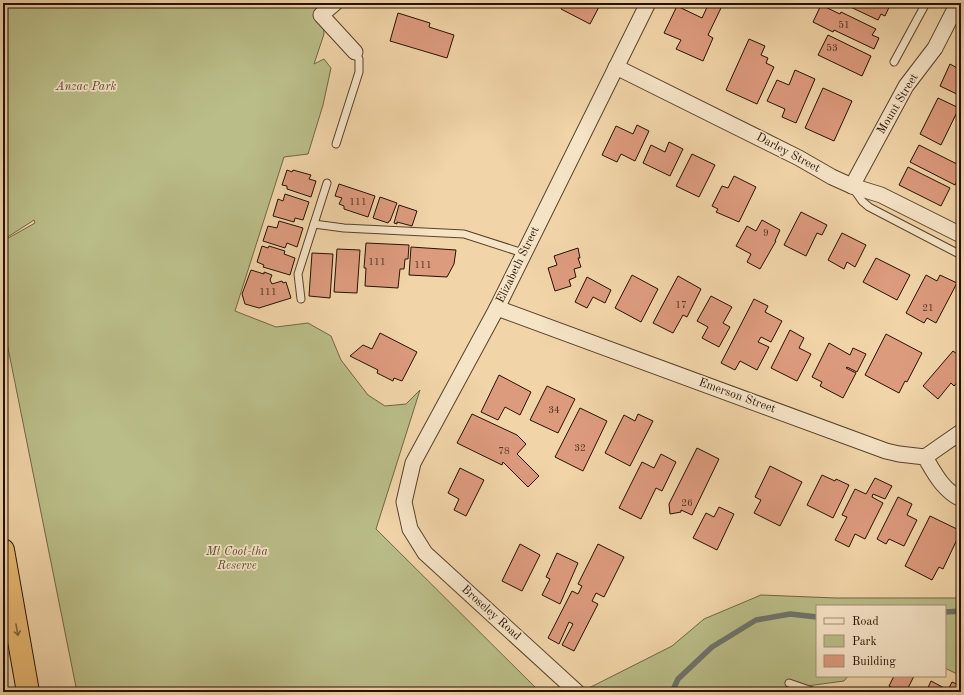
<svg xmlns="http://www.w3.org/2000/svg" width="964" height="695" font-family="'Old Standard TT',serif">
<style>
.green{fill:#babd88;stroke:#706644}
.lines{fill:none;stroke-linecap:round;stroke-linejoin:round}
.stream{stroke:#6e746b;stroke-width:5.5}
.building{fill:#dd9b7e;stroke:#261000}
.lane-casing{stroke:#59412a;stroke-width:9}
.street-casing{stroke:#59412a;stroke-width:17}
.highway-casing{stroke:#261000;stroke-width:24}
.lane{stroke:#f6e4c7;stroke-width:7}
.street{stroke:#f6e4c7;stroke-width:15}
.highway{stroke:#e8ba74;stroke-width:22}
.oneway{stroke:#87653a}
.labels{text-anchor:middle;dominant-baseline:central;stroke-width:3.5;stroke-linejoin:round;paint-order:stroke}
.number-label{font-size:10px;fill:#543320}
.park-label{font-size:12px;font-style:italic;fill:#5a4d30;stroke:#f6e4c7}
.street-label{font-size:12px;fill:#261000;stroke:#f6e4c7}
</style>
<rect width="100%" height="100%" fill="#f1d5a9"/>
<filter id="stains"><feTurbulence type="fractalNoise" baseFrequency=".005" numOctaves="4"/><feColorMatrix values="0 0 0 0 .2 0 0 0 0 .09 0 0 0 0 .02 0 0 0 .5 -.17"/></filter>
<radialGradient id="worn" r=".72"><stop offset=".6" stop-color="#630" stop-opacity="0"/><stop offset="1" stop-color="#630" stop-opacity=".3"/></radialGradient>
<g class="green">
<path d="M3,3h319l2,31 -10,30 10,-5 7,9 -8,37 -15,49 -24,3 -49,154 41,16 32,-4 23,13 10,24 27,35 17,11 21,-2 14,-14 -44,139 164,163h-463l-74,-369v-82l32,-18 -1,-3 -31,20z"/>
<path d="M761,595l75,3h125v78l-16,-8v-62h-128v70h31l-4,5 -82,11h-181l91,-46 32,-27z"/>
</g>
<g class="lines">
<g class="stream">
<path d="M945,612l16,-1"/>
<path d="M672,692l6,-13 34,-32 44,-27 34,-6 27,3"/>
</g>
</g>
<g class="building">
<path d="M555,3h46l-11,21 -29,-15 1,-2z"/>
<path d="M709,3l12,5 -13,27 5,3 -10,23 -27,-12 5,-9 -17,-7 13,-27 25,12z"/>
<path d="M842,3h49l-6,13 -4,-2 -3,6z"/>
<path d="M821,5l19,9 1,-2 35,17 -4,6 7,3 -5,11 -40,-19 -1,2 -20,-10z"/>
<path d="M398,13l32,10 -1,4 25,8 -7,23 -57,-17z"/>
<path d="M828,35l43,21 -9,20 -44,-21z"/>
<path d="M749,39l16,7 -4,9 7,3 -2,5 8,4 -17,37 -31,-14z"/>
<path d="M950,64l11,6v26l-21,-10z"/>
<path d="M795,70l20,9 -19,44 -14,-6 3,-8 -18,-8 10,-21 12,5z"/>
<path d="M823,88l29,13 -18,40 -29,-13z"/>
<path d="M938,98l21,10 -18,37 -21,-11z"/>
<path d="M637,125l12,6 -14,30 -14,-7 -4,8 -15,-7 14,-29 17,8z"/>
<path d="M669,142l14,7 -13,27 -27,-13 8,-18 14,7z"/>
<path d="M919,145l42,21v7l-6,12 -45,-23z"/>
<path d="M692,154l23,11 -16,32 -23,-11z"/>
<path d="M908,167l42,21 -9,18 -42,-21z"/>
<path d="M287,170l5,2 1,-2 18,5 -2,4 7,2 -5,16 -24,-8v-3l-5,-1z"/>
<path d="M734,176l22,11 -17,35 -23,-10 2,-3 -6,-3 10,-20 6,2z"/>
<path d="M339,184l36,12 -7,21 -24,-8v-3l-5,-2 3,-6 -7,-2z"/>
<path d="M285,194l24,8 -6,18 -8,-2 -1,4 -21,-6 5,-17 5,2z"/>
<path d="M380,197l17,6 -7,18h-1l-1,2 -15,-5z"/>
<path d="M399,205l18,6 -5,15 -15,-4v2l-3,-1z"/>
<path d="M801,212l26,13 -5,10 -5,-2 -11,23 -22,-11z"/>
<path d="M762,220l18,10 -5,11h1l-16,28 -13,-7 4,-8 -15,-8 11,-20 9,5z"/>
<path d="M279,221l24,7 -6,19 -10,-4 -2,5 -22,-7 5,-15 9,2z"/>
<path d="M842,233l24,12 -11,22 -8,-5 -3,7 -16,-9z"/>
<path d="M366,243l43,2 -1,14h-3l-1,10h-4l-2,19 -33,-2 1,-18h-2z"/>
<path d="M262,246l6,2 1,-2 16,5 -1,3 11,4 -5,17 -27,-8 1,-2 -7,-3z"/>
<path d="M411,247l45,3 -2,14 -7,13 -38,-2z"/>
<path d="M578,248l2,10h-2l3,9 -7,2 2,8 -7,3 2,6 -16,5 -7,-23 9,-3 -3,-9z"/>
<path d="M337,249l23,1 -3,43 -23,-1z"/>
<path d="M312,253l21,1 -3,44 -21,-2z"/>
<path d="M876,258l34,17 -13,25 -34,-18z"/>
<path d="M251,270l13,4v-2l8,3 -2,5 2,4 10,-3 1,2 3,-1 5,16 -32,10 -14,-4 -3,-10z"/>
<path d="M632,275l26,14 -17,33 -26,-14z"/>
<path d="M926,275l11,6 3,-6 17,8 -21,40 -9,-5 -3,5 -18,-10z"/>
<path d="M678,276l23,13 -14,28 -4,-2 -10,18 -20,-10z"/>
<path d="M587,277l24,13 -6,13 -12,-6 -6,11 -12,-6z"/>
<path d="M711,296l21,11 -9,16 7,4 -11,20 -17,-9 6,-11 -11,-6z"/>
<path d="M754,299l14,7 -3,6 17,9 -11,21 -10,-5 -3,5 11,5 -12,23 -17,-9 -5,9 -14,-7z"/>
<path d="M790,330l14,8 -5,10 12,6 -14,27 -26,-13z"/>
<path d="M380,333l37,19 -15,29 -8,-3 -1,3 -16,-8 1,-3 -28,-14 13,-11 9,4z"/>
<path d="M886,334l36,19 -15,29 -2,-1 -6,12 -34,-18z"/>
<path d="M829,343l21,12 3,-7 13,6 -9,18 -10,-5 -1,1 10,5 -13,25 -23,-12 2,-4 -10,-5z"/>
<path d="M953,351l8,6v21l-7,8 -3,-3 -13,16 -15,-13z"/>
<path d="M499,375l32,17 -11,23 -15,-8 -7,13 -17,-8z"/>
<path d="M547,386l28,13 -17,34 -28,-13z"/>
<path d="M580,408l27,13 -24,50 -28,-14z"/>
<path d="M472,414l45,21 9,9 -9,10 22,22 -11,11 -25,-25 -1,3 -45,-22z"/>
<path d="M638,414l15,7 -23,45 -25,-13 19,-38 11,6z"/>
<path d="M697,448l22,11 -27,56 -11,-5v2l-11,2 -1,-10z"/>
<path d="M661,454l15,8 -14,29 -6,-3 -15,31 -22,-11 23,-46 12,6z"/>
<path d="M770,466l32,16 -22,44 -26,-13 7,-13 -6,-3z"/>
<path d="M460,468l24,12 -18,36 -12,-6 5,-11 -11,-6z"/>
<path d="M822,475l13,6 1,-2 13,6 -16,33 -26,-13z"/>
<path d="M875,478l17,8 -7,13 -12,-5 -1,3 11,6 -18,36 -10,-5 -6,13 -14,-7 12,-23 -5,-2 13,-26 11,5z"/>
<path d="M898,497l14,7 -5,11 10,5 -13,26 -15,-7 -3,5 -9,-5z"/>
<path d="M719,507l15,7 -17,36 -24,-12 13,-25 8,4z"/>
<path d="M930,516l31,15 -18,38 -4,-2 -7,13 -27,-14z"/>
<path d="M520,544l20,11 -18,36 -20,-10z"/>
<path d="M598,544l26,13 -20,40 -8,-4 -4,8 6,3 -24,47 -12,-6 11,-21 -4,-2 -10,22 -11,-6 24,-47 6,3 4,-8 -4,-2z"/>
<path d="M557,553l21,10 -18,41 -18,-9 8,-16 -4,-2z"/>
<path d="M894,676h20l-8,16h-6l-11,-6z"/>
<path d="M931,681l17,9 4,-8 9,4v5l-35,1z"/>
</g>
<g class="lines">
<defs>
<g id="lane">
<path d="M894,62l32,-59"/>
<path d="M336,144l23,-72v-13l-4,-7"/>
<path d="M853,188l9,13 7,6 92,48"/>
<path d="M314,224l30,4 120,6 59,19"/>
<path d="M301,299l-3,-25 29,-91"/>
<path d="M789,683l26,9"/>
</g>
<g id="street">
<path d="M335,3l-14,12 34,37"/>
<path d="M616,67l183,91 33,19 20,9 29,9 80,40"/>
<path d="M852,186l54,-100 29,-38 23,-45"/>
<path d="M497,308l389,143 13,3 26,3c10,17 18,33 36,42"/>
<path d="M925,457l36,-25"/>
<path d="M577,692l-152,-139 -15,-24 -6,-27 9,-39 84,-155 151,-305"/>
</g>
<path id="highway" d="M3,550l25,142"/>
</defs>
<use href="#lane" class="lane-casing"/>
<use href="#street" class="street-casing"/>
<use href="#highway" class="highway-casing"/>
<use href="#lane" class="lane"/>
<use href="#street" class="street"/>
<use href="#highway" class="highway"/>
</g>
<defs><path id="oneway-shaft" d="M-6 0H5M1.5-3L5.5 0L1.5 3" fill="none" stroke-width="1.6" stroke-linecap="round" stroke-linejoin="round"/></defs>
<use class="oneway" href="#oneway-shaft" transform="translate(17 630) rotate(80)"/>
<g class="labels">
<g class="number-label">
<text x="844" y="25">51</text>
<text x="832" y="48">53</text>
<text x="358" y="202">111</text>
<text x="766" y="233">9</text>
<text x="377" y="262">111</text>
<text x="423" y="265">111</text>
<text x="268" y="292">111</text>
<text x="681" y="305">17</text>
<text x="928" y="308">21</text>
<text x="554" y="410">34</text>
<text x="580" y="448">32</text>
<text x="504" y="451">78</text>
<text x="687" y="503">26</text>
</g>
<g class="park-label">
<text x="86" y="87">Anzac Park</text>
<text x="237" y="552">Mt Coot-tha<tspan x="237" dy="14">Reserve</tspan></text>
</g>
<g class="street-label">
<text transform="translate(898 104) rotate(-59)">Mount Street</text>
<text transform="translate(788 153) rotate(28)">Darley Street</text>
<text transform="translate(518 265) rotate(-64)">Elizabeth Street</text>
<text transform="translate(737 396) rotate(20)">Emerson Street</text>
<text transform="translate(491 613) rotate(42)">Broseley Road</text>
</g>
</g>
<rect width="964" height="695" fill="none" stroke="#f1d5a9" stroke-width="16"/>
<rect x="4" y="4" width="956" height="687" fill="none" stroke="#261000" stroke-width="2"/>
<rect x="8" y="8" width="948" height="679" fill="none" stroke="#261000"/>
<rect x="816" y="605" width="130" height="72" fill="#f6e4c7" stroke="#a38f77"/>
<rect x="824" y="618" width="20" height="6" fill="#f6e4c7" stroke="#a38f77"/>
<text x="852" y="625" font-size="12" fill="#261000">Road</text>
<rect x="824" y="635" width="20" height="12" fill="#babd88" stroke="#a38f77"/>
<text x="852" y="645" font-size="12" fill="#261000">Park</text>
<rect x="824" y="655" width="20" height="12" fill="#dd9b7e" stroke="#a38f77"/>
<text x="852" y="665" font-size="12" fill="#261000">Building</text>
<rect width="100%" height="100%" filter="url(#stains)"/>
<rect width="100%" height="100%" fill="url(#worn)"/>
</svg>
